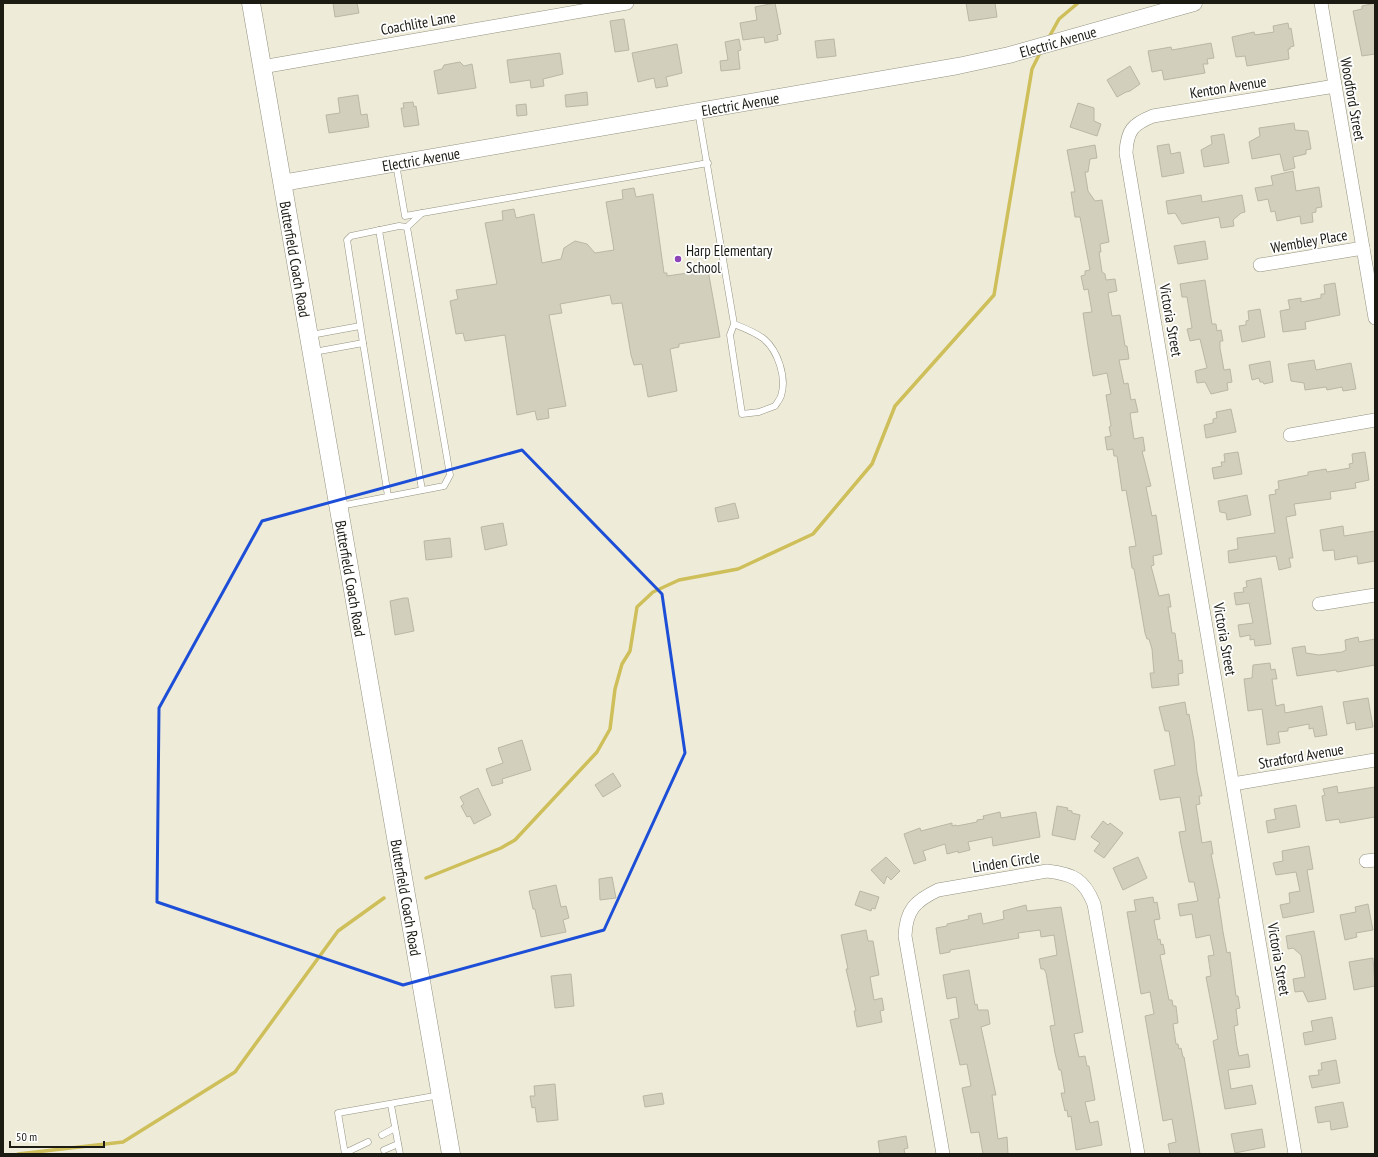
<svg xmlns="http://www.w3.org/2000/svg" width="1378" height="1157" font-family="'PT Sans Narrow',sans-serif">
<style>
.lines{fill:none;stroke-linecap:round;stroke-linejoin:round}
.stream{stroke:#cebf5a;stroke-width:3.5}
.building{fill:#d2d0bd;stroke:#b9b7a5}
.service-casing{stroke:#949280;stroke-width:7}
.minor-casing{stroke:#949280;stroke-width:14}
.tertiary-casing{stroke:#949280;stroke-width:17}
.secondary-casing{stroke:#949280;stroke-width:19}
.service{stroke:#fff;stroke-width:6}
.minor{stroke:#fff;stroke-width:13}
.tertiary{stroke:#fff;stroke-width:16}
.secondary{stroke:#fff;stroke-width:18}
.marked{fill:none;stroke:#1d4ed8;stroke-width:3;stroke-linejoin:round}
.poi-dot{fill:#8d44b6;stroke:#fff;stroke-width:1.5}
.labels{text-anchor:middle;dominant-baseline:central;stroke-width:3.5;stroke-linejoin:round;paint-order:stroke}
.street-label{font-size:15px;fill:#1b1a13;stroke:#fff}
.poi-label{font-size:15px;fill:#1b1a13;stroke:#fff;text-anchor:start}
</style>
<rect width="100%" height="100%" fill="#eeecd9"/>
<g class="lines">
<g class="stream">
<path d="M1048,39l11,-20 19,-16"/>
<path d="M426,878l75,-30 14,-8 82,-88 13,-23 5,-40 7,-25 8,-13 7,-44 16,-15 26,-12 59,-11 75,-35 59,-70 23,-58 99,-111 38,-226 9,-18"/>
<path d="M18,1154l105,-12 112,-70 103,-141 46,-33"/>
</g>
</g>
<g class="building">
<path d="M333,3h24l2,10 -24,4z"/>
<path d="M775,3l6,31 -4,1 1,5 -13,3 -1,-6 -21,3 -3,-17 17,-3 -2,-13z"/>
<path d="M966,3h29l2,14 -28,4z"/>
<path d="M1375,3v51l-13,2 -9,-45 9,-2v-3z"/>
<path d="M624,19l5,31 -14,2 -5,-31z"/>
<path d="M1288,23l1,6 2,-1 3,18 -4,1v2h-2l1,10 -42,7 -2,-10 -9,1 -4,-20 22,-5 1,3 19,-3 -1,-6z"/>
<path d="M739,39l2,11 -3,1 2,18 -19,2 -1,-10 8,-1 -3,-18z"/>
<path d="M834,39l2,17 -19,2 -2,-17z"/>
<path d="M1211,43l3,15 -7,1 1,5h-5l2,9 -41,7 -2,-10 -10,2 -4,-21 23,-4 1,3z"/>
<path d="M677,44l5,29 -16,4 2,9 -12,2 -2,-10 -16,4 -6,-29z"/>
<path d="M560,53l3,21 -20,5 1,7 -13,2 -1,-8 -20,3 -3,-23z"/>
<path d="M460,62l4,4 8,-2 4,24 -38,6 -4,-23 8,-2 2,-4z"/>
<path d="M1130,66l10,18 -10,7 -4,1 -9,5 -10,-17z"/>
<path d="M587,92l1,13 -22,2 -1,-12z"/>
<path d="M358,95l3,20 6,-1 2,13 -40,6 -3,-18 14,-2 -2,-15z"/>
<path d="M413,102l1,5 2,-1 3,19 -15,2 -3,-19h3l-1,-5z"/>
<path d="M1078,103l16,5v13l7,3 -4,12 -27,-9z"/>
<path d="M526,104l1,11 -10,1 -1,-11z"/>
<path d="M1294,123l1,7 13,1 3,18 -5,1v4l-13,3 2,11 -11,3 -4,-17 -28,5 -3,-17 11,-6 -1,-8z"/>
<path d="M1224,134l5,29 -25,4 -3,-17 11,-6 -1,-8z"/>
<path d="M1169,144l2,10 9,-2 4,21 -22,4 -5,-31z"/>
<path d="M1095,145l2,13 -7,1 -2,13h-3l3,19 7,10 7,-1 7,42 -9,2 1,8h-2l3,20 3,2 1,6 9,-1 2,12 -9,2 4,23 8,-1 5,31h2l2,13 -10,1 5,24 4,-1 3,17 4,-1 3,13 -8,1 4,26 9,-2 2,14h-3l9,35 -5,1 6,29 4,-1 6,39 -9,2 1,9 -3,1 8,30 10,-2 2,13h-3l4,26h3l4,28 3,-1 1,13 -5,1 1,11 -27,3 -2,-15h4l-2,-24 -3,-10h-2l-2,-6 -11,-64 -2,-1 -3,-21 7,-1 -10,-56 -4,1 -5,-35h-3l-1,-7 -6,1 -2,-13 6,-1 -2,-9 2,-1 -5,-31 5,-1 -4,-21 -14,3 -5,-30 -5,-33 9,-1 -4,-23 -4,1 -3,-14 4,-1v-4l5,-1 -10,-53h-5l-4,-25h4l-8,-42z"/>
<path d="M1293,171l3,20 23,-4 3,20 -6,1v4l-4,1 1,9 -12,2 -1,-8 -23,5 -2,-10 -4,1 -3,-13 -10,2 -3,-13 18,-3 -2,-9z"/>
<path d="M634,188l2,9 17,-3 11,79h3v3l41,-6 12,67 -41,7v3l-9,2 7,42 -29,6 -6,-33 -8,1 -3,-10 -9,-52 -10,1 -2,-9 -50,9 2,9 -13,2 17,91 -18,3 1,9 -12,2 -2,-9 -18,4 -12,-80 -40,6 -2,-8 -7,1 -6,-33 8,-2 -2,-9 41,-6 -12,-61 18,-3 -1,-9 12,-2 2,9 18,-4 8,49 19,-4 3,-11 11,-7 12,3 8,9 19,-3 -8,-48 17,-3 -1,-9z"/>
<path d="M1201,195l1,7 40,-7 3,17 -4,1 -8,7 1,6 -13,2 -2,-11 -37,7 -7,-11 -7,1 -2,-13z"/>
<path d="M1205,241l3,18 -30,5 -4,-18z"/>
<path d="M1205,280l7,44h4l1,7 4,-1 2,11h-3v7l4,22 6,-1 2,13 -5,1 1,7 -17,4 -6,-12 -8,1 -2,-12 12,-3 -7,-29 -10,2 -3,-12 5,-1 -5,-31h-5l-2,-13z"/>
<path d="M1335,283l5,32 -35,7 1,7 -23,3 -3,-21 10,-2 -2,-9 13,-2v4l20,-4v-4h4l-1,-9z"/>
<path d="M1260,309l5,28 -23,5 -3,-16 7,-1v-4l3,-1 -1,-9z"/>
<path d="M1314,360l2,10 35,-7 5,26 -13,2 -1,-4 -15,3 -1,-3 -21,3 -1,-7 -13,-2 -3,-17z"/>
<path d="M1270,361l3,21 -9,2 -1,-2h-3l-1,-4 -7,2 -3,-15z"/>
<path d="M1231,409l5,23 -30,6 -2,-13 9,-2v-4l4,-1 -1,-6z"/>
<path d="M1238,452l4,22 -28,5 -2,-11 10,-2 -1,-4h4l-1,-8z"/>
<path d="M1365,452l4,28 -14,3 1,5 -26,4 1,7 -37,5 2,11 -10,2 7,41h-4l2,9 -12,3 -3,-14 -47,7 -1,-12 10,-2 -1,-11 38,-5 -6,-38 7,-1 -1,-4 4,-1 -1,-8 30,-6v-3l18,-3 1,3 23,-4 -1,-4 4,-1 -1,-9z"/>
<path d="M1247,495l4,20 -24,5 -1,-7 -6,-1 -2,-11z"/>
<path d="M735,503l4,15 -21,4 -3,-14z"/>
<path d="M503,523l4,22 -22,5 -4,-23z"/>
<path d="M1343,526l1,10 31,-5v30l-17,3 -1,-8 -22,4 -1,-10 -11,1 -3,-21z"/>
<path d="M450,538l2,19 -26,3 -2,-19z"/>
<path d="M1261,578l10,66 -16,2 -1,-7 -4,1v-5l-10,2 -2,-12 15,-2 -4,-20 -13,2 -2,-12 10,-1 -1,-4 4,-1 -1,-6z"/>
<path d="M404,598h4l6,33 -19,4 -5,-34z"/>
<path d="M1358,637l1,5 16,-3v26l-38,7 -1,-2 -39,6 -5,-28 13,-2 1,7 13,2 23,-3 4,-2 -1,-10z"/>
<path d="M1270,663l1,7 4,-1 2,10h-5l4,27 8,-2 1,9 37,-7 5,29 -12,2 -2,-9 -4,1v-5l-21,4v3l-10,1 2,11 -13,2 -5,-36 -14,2 -4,-32 8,-1 1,-13z"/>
<path d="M1368,698l5,29 -17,3 -1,-8 -8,2 -4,-22z"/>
<path d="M1185,702l2,13 2,-1 5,27 3,31 5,24h-3l1,8 -4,1 6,38 9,-2 2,13h-2l9,44h-2l5,34 4,21 3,-1 6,44h2l2,12 -4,1 2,16 -4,1 3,21 2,9 9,-2 2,13 -22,3 3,19 21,-4 4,19 -31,5 -12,-68 5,-2 -12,-62 5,-1 -3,-20 6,-1 -4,-20 -14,3 -4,-24 -12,2 -2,-12 20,-3 -4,-19h-5l-8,-38 -2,-12 7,-1 -6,-34 -20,3 -6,-30 21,-5 -6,-34h-4l-6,-24z"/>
<path d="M522,740l9,30 -29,9 1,4 -11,3 -6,-17 17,-6 -5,-15z"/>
<path d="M613,773l8,13 -18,11 -8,-12z"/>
<path d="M1337,786l1,7 37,-6v30l-35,6 -1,-4 -13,2 -4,-25 3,-1 -2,-6z"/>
<path d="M478,788l13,27 -17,9 -4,-8 -3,1 -6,-11 3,-2 -4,-7z"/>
<path d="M1296,805l4,22 -32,6 -2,-12 10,-2 -2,-10z"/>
<path d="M1057,806l11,2 -1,2 5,1v2l8,2 -5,25 -23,-5z"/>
<path d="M1000,812l1,6 35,-6 4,25 -47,9 -1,-9 -24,5 2,8 -12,3v-2l-11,3 -2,-10 -22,7 3,9 -12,4 -10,-30 16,-6 1,3 31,-8v3l4,-1 1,1 20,-4v-2l7,-1 -1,-3z"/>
<path d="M1103,821l5,4 2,-2 13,10 -19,25 -10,-7 6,-8 -9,-6z"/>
<path d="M1309,846l4,23 -6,1 7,42 -31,6 -3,-13 10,-2 -1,-10 11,-2 -4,-19 -20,3 -3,-12 10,-2 -1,-10z"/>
<path d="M886,857l14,14 -9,9 -4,-4 -3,8 -13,-14z"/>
<path d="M1138,857l9,21 -24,12 -10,-22z"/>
<path d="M612,877l4,21 -16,2 -1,-21z"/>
<path d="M556,885l5,22 5,-1 3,12 -6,2 3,12 -25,5 -6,-28h-2l-4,-18z"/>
<path d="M860,891l19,6 -4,12 -3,-1 -1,3 -16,-6z"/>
<path d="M1153,897l1,6 3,-1 3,17 -6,1 4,20 2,-1 1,6 2,-1 2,10 -5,1 9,45h3l1,6h3l2,17 -5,1 3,20h2l1,5 2,-1 2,9h1l16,97h-30l-2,-10 8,-2 -4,-23 -9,2 -18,-105 9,-2 -4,-22 -9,2 -14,-82 9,-1 -2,-11z"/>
<path d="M1368,904l5,26 -17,3 1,4 -12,3 -5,-25 16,-3 -1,-5z"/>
<path d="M1026,905l1,6 34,-4 22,125 -9,2 5,23 6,-1 2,10h2l6,34 -10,2 5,21 8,-2 4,24 -26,5 -5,-34 -3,1 -1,-7 -2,1 -4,-18h4l-4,-23h-2l-4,-17 -5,-27 5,-1 -9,-52 -2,-4h-3l-2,-10 18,-4 -3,-20 -13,2 -1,-7 -22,3 1,5 -69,12v2l-10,2 -4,-26 11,-2v-2l22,-5 -1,-3 13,-3 2,11 21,-5 -1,-8z"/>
<path d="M866,930l2,11h5l6,34 -9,2 4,23 8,-2 2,12 -4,1 2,11 -25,5 -3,-16h2l-10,-42h2l-7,-34z"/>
<path d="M1314,931l12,68 -18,3 -5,-11 -8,1 -2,-13 12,-2 -4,-22 -8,-7 -5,1 -2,-13z"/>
<path d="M1373,958l2,28 -21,4 -5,-28z"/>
<path d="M969,970l6,35 2,-1 1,6h10l2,14 -9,3 15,68h-4l6,44 9,-2 1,17h-25l-4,-22 -8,1 -9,-45 9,-2 -4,-22 -7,1 -10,-45 9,-2 -3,-21 -9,2 -4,-24z"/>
<path d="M571,974l3,32 -19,2 -4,-32z"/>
<path d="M1332,1017l4,22 -31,6 -2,-12 10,-2 -2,-10z"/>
<path d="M1336,1060l4,23 -28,5 -3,-12 10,-1 -1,-5h4l-1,-7z"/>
<path d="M555,1084l3,36 -21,2 -2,-15 -3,1 -2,-12h5l-1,-10z"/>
<path d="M662,1093l2,11 -19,3 -2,-11z"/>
<path d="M1343,1102l5,25 -17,3 -1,-9 -12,2 -3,-16z"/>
<path d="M1262,1129l3,18 -30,6 -4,-19z"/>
<path d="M906,1136l2,12 -4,1 1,5h-25l-2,-13z"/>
</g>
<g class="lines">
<defs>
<g id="service">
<path d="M698,111l36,213 -4,11 12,79 17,-2 16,-6c2,-3 5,-7 6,-10 6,-18 -3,-45 -17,-57 -9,-7 -20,-11 -30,-15"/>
<path d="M396,164l9,52 303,-53"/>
<path d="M407,227l15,-14"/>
<path d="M379,230l43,260"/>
<path d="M311,335l49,-9"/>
<path d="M363,343l-16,-103 4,-4 48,-10 8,1"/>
<path d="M314,352l49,-9 25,153"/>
<path d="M340,506l104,-20 6,-11 -43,-248"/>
<path d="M391,1105l9,49"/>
<path d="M382,1135l13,-7"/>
<path d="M384,1150l14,-6"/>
<path d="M345,1153l23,-11"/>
<path d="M345,1154l-7,-41 102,-18"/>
</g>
<g id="minor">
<path d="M1321,3l54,315"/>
<path d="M262,67l365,-64"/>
<path d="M1260,265l103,-17"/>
<path d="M1290,435l85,-15"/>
<path d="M1319,604l56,-9"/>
<path d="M1233,784l142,-24"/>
<path d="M1366,861l9,-1"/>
<path d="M943,1154l-38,-218c1,-26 10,-35 33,-46l109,-19c26,3 37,8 47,33l44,250"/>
<path d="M1295,1154l-169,-1001c1,-23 7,-29 27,-37l182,-30"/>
</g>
<g id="tertiary">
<path id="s1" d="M282,183l676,-117 51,-11 185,-52"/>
</g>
<g id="secondary">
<path id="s2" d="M251,3l200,1151"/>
</g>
</defs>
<use href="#service" class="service-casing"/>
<use href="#minor" class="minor-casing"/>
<use href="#tertiary" class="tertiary-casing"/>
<use href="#secondary" class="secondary-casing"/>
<use href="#service" class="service"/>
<use href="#minor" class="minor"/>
<use href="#tertiary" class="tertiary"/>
<use href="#secondary" class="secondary"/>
</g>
<path class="marked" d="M522,450l140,144 23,159 -81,177 -201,55 -246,-83 2,-194 103,-187z"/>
<circle class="poi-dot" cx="678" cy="259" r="4"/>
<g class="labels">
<g class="street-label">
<text transform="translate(418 23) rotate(-10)">Coachlite Lane</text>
<text stroke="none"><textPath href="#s1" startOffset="789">Electric Avenue</textPath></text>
<text transform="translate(1228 87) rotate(-9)">Kenton Avenue</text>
<text transform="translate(1353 99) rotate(80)">Woodford Street</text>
<text stroke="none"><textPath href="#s1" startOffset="465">Electric Avenue</textPath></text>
<text stroke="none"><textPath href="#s1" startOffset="141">Electric Avenue</textPath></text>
<text transform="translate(1309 241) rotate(-10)">Wembley Place</text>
<text stroke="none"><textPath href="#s2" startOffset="260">Butterfield Coach Road</textPath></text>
<text transform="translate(1171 320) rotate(80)">Victoria Street</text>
<text stroke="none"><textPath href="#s2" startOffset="584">Butterfield Coach Road</textPath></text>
<text transform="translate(1225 639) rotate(80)">Victoria Street</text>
<text transform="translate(1301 756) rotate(-10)">Stratford Avenue</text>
<text transform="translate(1006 862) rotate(-9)">Linden Circle</text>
<text stroke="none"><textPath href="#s2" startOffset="908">Butterfield Coach Road</textPath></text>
<text transform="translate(1279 959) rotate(80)">Victoria Street</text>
</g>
<g class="poi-label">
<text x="686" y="250">Harp Elementary<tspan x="686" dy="17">School</tspan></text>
</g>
</g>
<rect width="1378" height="1157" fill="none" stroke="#1b1a13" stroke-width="8"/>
<path d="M10 1141v6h94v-6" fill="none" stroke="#1b1a13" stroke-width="2"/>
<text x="16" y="1141" font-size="12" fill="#1b1a13" stroke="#ffffff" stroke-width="3" paint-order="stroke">50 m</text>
</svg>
